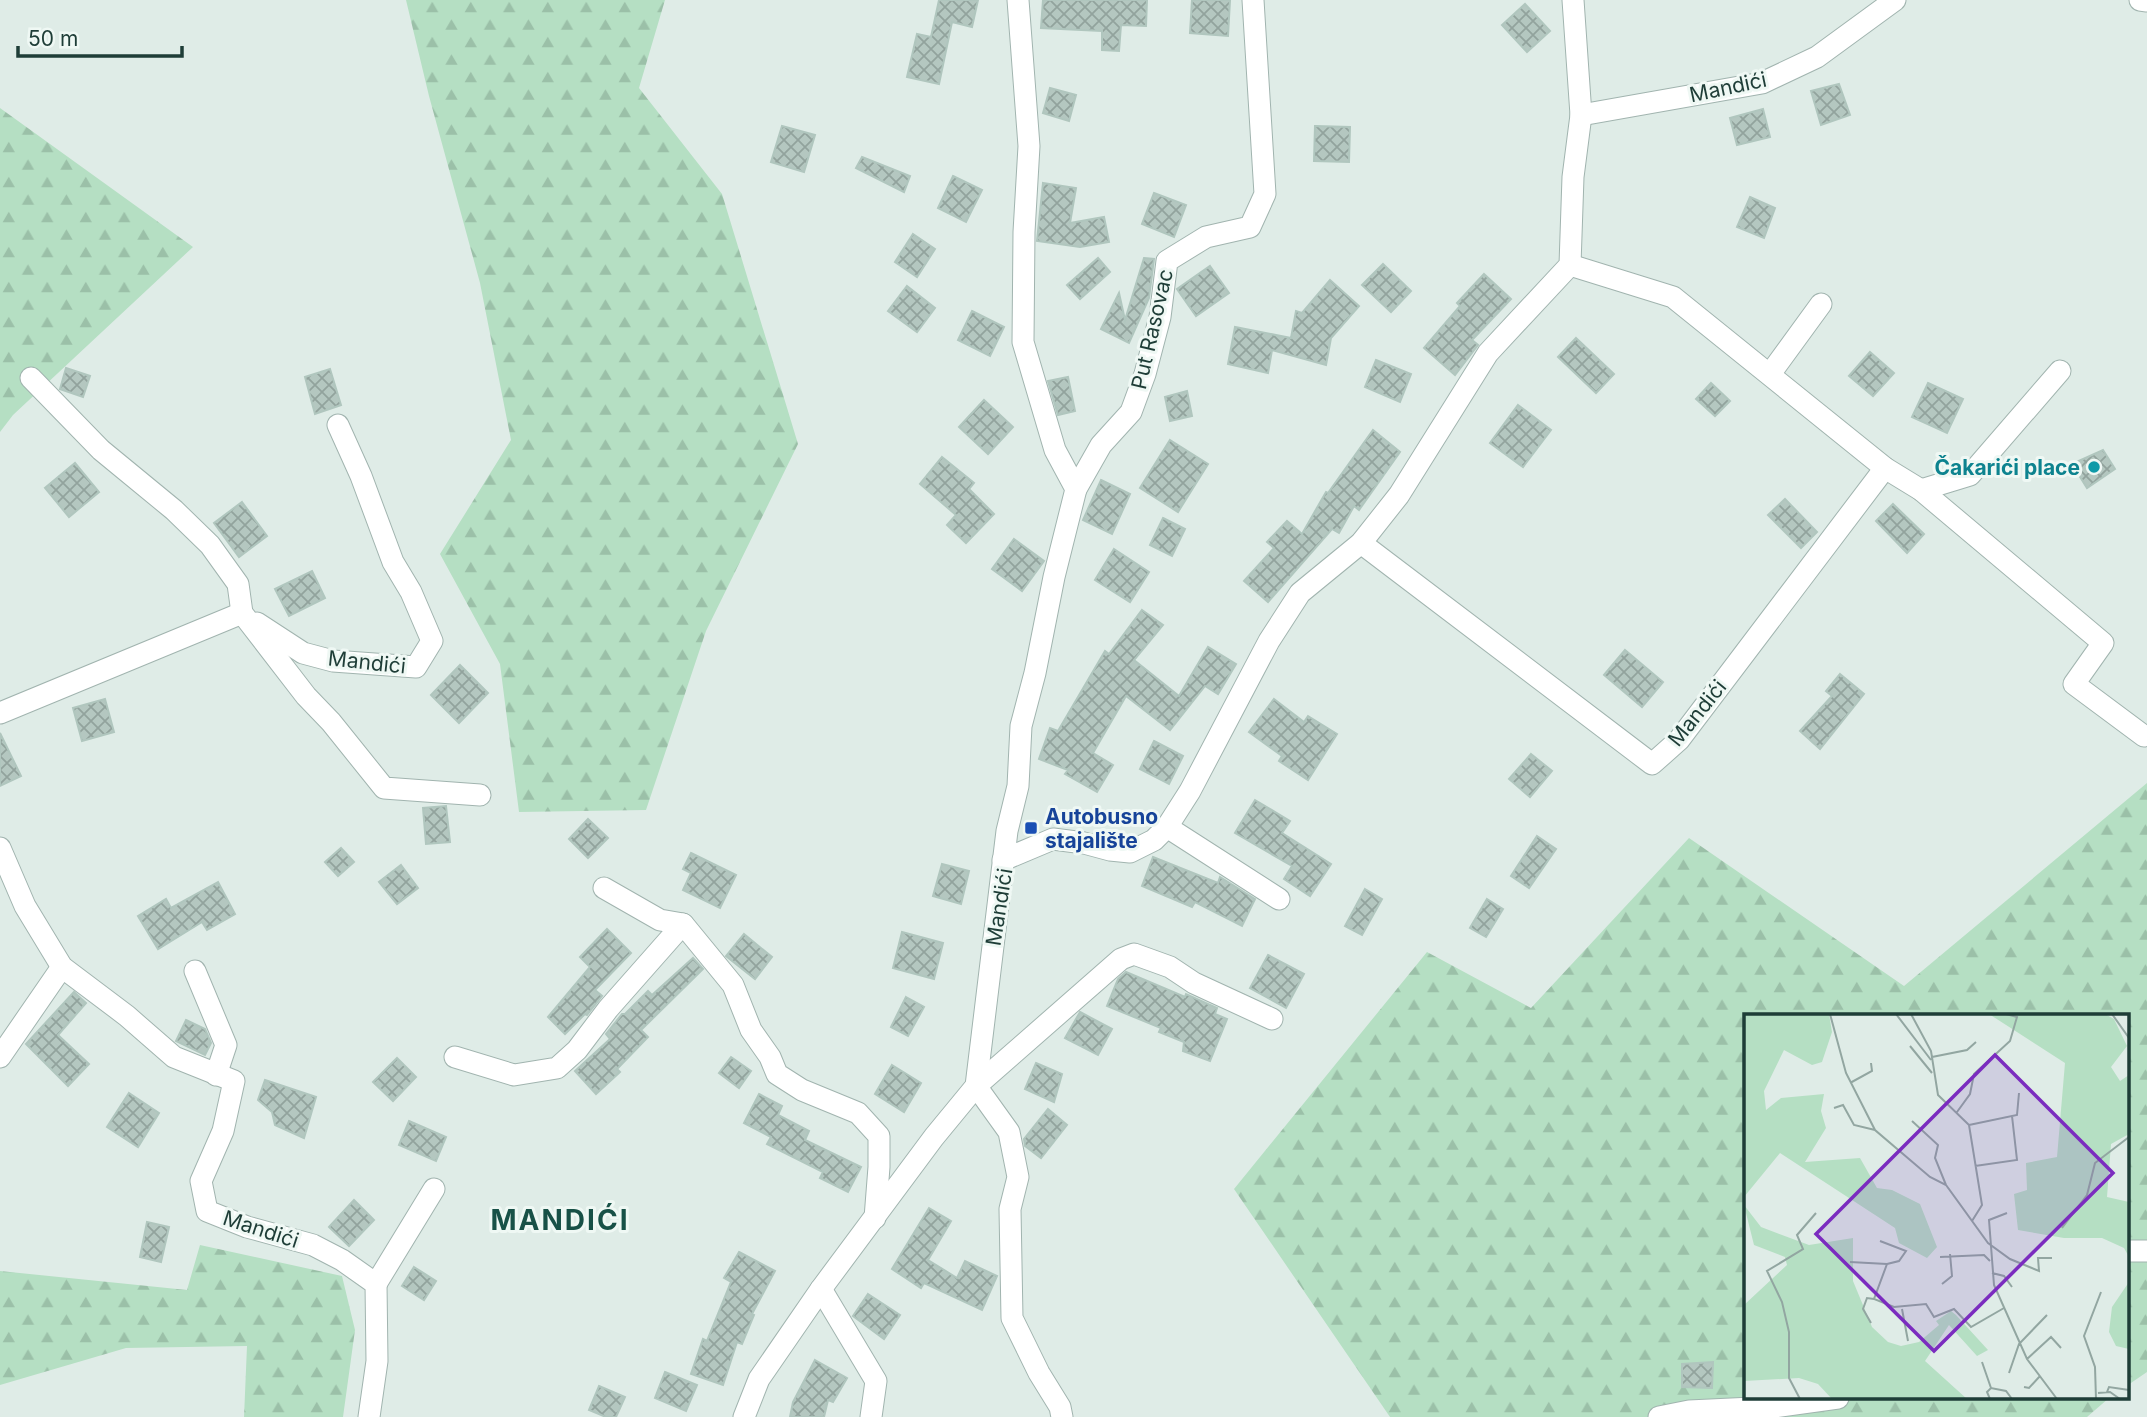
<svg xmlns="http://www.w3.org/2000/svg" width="2147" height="1417" font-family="Inter,sans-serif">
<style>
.forest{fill:url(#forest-firs)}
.building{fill:url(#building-cross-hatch);stroke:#b0c6be;stroke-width:2}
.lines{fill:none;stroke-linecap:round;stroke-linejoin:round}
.minor-casing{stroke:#a1b4af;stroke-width:23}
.minor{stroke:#fff;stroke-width:21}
.culture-dot{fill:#0f9aa8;stroke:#eff8f4;stroke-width:2.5}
.transit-dot{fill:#1a4fb4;stroke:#eff8f4;stroke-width:2.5}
.labels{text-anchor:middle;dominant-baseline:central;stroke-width:6;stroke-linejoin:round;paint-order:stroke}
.street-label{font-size:21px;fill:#1e3d37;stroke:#eff8f4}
.culture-label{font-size:21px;font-weight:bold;fill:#0d838f;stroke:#eff8f4;text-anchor:end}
.transit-label{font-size:21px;font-weight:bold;fill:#164399;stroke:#eff8f4;text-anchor:start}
.district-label{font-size:28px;font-weight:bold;letter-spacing:2px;fill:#185147;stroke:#eff8f4}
.inset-road{fill:none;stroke:#92a6a1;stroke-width:2}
.view{fill:#7b2cbf;fill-opacity:0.15;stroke:#7b2cbf;stroke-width:3.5}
.inset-edge{fill:none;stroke:#1e3d37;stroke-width:3.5}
</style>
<defs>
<pattern id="forest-firs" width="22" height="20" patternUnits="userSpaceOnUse" patternTransform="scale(1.75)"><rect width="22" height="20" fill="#b5dfc3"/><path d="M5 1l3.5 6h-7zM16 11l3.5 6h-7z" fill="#9bc0a8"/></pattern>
<pattern id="building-cross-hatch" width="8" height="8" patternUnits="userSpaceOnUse" patternTransform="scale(1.75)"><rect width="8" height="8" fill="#b4c7c0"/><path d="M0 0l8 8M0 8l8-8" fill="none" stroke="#92a39d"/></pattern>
</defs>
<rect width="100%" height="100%" fill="#dfece7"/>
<g class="forest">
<path d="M406,0h259l-26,88 83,106 76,250 -92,187 -60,179 -127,2 -19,-148 -60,-110 71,-114 -31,-157 -51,-187z"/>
<path d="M0,108l193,139 -180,168 -13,17z"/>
<path d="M2147,783v589l-19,13v-369h-382v382h363l-22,19h-697l-156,-228 193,-237 104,56 158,-170 215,148z"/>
<path d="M200,1245l142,31 13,54 -12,87h-99l3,-71 -121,2 -126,37v-114l187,19z"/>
</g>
<g class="building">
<path d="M939,0h39l-6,27 -20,-5 -13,62 -32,-7 10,-43 14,3z"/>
<path d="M1043,0h104l-1,26 -25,-1 -2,26 -17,-1v-19l-61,-3z"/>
<path d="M1192,0h38l-2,36 -38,-3z"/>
<path d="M1525,4l25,27 -23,21 -25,-27z"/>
<path d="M1839,84l11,31 -29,10 -10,-34z"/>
<path d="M1050,88l26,7 -7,26 -26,-8z"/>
<path d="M1763,109l7,28 -33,8 -7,-27z"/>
<path d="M782,126l33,9 -11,37 -33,-10z"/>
<path d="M1315,126l35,1 -1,35 -35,-1z"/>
<path d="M862,157l48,19 -6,16 -48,-24z"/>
<path d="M953,176l29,14 -16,32 -28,-14z"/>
<path d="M1043,183l33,5 -6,35 34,-6 5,25 -29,5 -43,-6z"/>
<path d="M1154,193l32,12 -12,32 -32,-13z"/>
<path d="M1750,197l25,11 -11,30 -27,-11z"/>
<path d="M913,234l22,15 -18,28 -22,-15z"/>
<path d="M1098,258l12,14 -30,27 -13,-14z"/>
<path d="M1144,258l10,1 -5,39 -20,45 -28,-14 18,-36 6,27z"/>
<path d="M1383,264l28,27 -20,21 -29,-27z"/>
<path d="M1210,266l19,27 -33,23 -19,-27z"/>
<path d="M1484,274l27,25 -39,41 6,5 -23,30 -31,-27 36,-42 -3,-3z"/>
<path d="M1330,280l29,26 -28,32 -5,27 -54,-15 -4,23 -40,-9 7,-37 56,11 5,-27 6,2z"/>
<path d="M907,286l28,22 -18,24 -29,-21z"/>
<path d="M972,311l32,16 -14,29 -32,-16z"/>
<path d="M1576,338l38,36 -18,19 -38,-36z"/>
<path d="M1870,352l24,21 -21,23 -24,-20z"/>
<path d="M1376,360l35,14 -11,28 -35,-15z"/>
<path d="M66,368l24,8 -7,21 -23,-8z"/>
<path d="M330,369l11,36 -26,9 -10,-37z"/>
<path d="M1068,377l7,34 -17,4 -10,-34z"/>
<path d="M1711,383l19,18 -15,15 -19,-17z"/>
<path d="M1928,383l35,16 -16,34 -35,-16z"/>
<path d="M1187,391l5,25 -22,5 -5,-24z"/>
<path d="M984,400l29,27 -25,27 -29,-27z"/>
<path d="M1518,405l33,25 -28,37 -33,-24z"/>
<path d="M1373,430l27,22 -41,58 -5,-4 -15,27 -7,-4 -64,73 -24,-21 30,-33 -7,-6 20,-21 15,13 24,-42 2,1z"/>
<path d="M1170,440l38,24 -30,48 -38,-24z"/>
<path d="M2103,450l12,19 -28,19 -15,-24z"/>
<path d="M942,457l32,26 -5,6 25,25 -28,29 -19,-18 9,-10 -36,-31z"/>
<path d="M75,463l24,29 -30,25 -24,-29z"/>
<path d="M1101,480l29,14 -18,40 -29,-14z"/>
<path d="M1785,499l32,33 -16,16 -33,-33z"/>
<path d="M242,502l25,34 -28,21 -25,-34z"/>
<path d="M1893,504l31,30 -17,19 -31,-32z"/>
<path d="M1163,518l22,11 -13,27 -22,-11z"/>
<path d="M1014,539l30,22 -22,30 -30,-22z"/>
<path d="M1114,549l35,23 -19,30 -35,-22z"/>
<path d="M312,571l13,27 -36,18 -14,-27z"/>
<path d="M1142,610l21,15 -29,35 45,36 29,-49 28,17 -18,30 -13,-8 -35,44 -44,-34 -33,57 20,12 -16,27 -32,-18 3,-4 -29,-11 11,-31 8,3 47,-80 4,3z"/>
<path d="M1625,650l38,32 -21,25 -38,-32z"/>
<path d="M460,665l28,28 -29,30 -28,-28z"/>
<path d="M1840,674l24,20 -44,55 -20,-18 32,-35 -6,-5z"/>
<path d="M105,699l9,33 -32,9 -9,-33z"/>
<path d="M1274,699l30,23 4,-6 29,18 -29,46 -29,-19 3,-5 -33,-24z"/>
<path d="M0,733l21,43 -21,10z"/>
<path d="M1154,741l29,15 -14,28 -29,-15z"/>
<path d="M1531,754l21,17 -22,26 -21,-18z"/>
<path d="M1255,800l35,21 -8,12 49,31 -21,32 -26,-17 8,-13 -57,-33z"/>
<path d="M446,806l4,36 -24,2 -3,-36z"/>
<path d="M588,819l20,19 -20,20 -19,-19z"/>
<path d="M1537,836l19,13 -27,39 -18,-12z"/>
<path d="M341,848l13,14 -16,14 -13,-14z"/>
<path d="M691,853l45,22 -16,33 -37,-18 8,-17 -8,-4z"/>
<path d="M1153,857l65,26 2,-6 35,22 -13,27 -47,-24 -3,5 -50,-21z"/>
<path d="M942,864l27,7 -8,33 -28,-8z"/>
<path d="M401,865l17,23 -21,16 -18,-22z"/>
<path d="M218,882l17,32 -28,16 -5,-8 -44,27 -20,-33 28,-17 5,9z"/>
<path d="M1365,889l17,10 -20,36 -17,-9z"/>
<path d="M1487,899l16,10 -17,28 -16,-9z"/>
<path d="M607,929l24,24 -36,37 7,6 -15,19 -2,-1 -20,20 -17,-17 42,-50 -10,-10z"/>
<path d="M902,932l41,11 -9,36 -41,-11z"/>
<path d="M744,934l28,23 -17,22 -29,-23z"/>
<path d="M1268,955l36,19 -18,34 -36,-20z"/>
<path d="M693,958l10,11 -62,61 7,7 -31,32 3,3 -24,22 -21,-23 35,-32 -4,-5 16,-20h3l23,-23 4,4z"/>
<path d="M1126,972l59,25 1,-3 31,14 -2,6 12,5 -17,42 -27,-10 1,-9 -25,-10 2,-4 -54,-22 11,-27z"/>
<path d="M74,992l12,11 -28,32 31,29 -21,22 -42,-42z"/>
<path d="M906,997l18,10 -16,29 -17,-9z"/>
<path d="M1080,1012l32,17 -14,26 -33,-17z"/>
<path d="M186,1020l19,9 6,14 -6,12 -29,-14z"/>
<path d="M731,1057l20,14 -12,17 -20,-15z"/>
<path d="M397,1058l19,19 -23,24 -20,-19z"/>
<path d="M1036,1063l26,11 -8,28 -29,-13z"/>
<path d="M892,1065l29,18 -17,29 -29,-18z"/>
<path d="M265,1080l51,17 -12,41 -29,-13 -3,-13 -14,-12z"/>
<path d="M129,1093l30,20 -21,34 -31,-20z"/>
<path d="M759,1094l23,12 -4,9 31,16 -4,9 56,27 -13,25 -28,-14 3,-6 -56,-28 4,-7 -27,-14z"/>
<path d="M1048,1109l19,16 -26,33 -16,-12 -1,-7z"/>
<path d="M409,1121l37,16 -10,24 -37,-16z"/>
<path d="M354,1200l20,20 -25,26 -20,-19z"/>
<path d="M929,1208l22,13 -23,39 29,18 8,-17 32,15 -15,34 -58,-27 -3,5 -29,-19z"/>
<path d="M147,1222l22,5 -8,35 -21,-5z"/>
<path d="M739,1252l36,19 -23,43 2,1 -12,29 -5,-2 -14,43 -32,-11 12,-35 4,2 24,-59 -7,-4z"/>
<path d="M414,1267l22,14 -12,19 -22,-14z"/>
<path d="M868,1294l32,21 -16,24 -31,-23z"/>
<path d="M815,1360l32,18 -14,24 -5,-2 -4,17h-34l3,-15z"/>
<path d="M1713,1362l-1,26 -30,-1v-23z"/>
<path d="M665,1372l32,13 -11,26 -31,-13z"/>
<path d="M599,1386l26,11 -9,20h-10l-17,-7z"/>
</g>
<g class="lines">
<defs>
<g id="minor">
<path d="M1018,0l11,146 -5,86 -1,110 32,108 21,39 -22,88 -19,96 -14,53 -3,60 -11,45 -31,255 33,46 9,45 -8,32 2,109 27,55 21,34 2,10"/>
<path d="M2140,0l7,1"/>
<path d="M1581,115l181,-32 55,-26 78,-57"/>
<path d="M1570,265l103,32 212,171 36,22 182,153 -29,41 70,52"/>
<path d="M1770,374l51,-70"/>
<path d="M31,378l70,72 73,60 36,35 28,39 4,29 64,83 25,26 53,66 96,7"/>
<path d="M1076,489l25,-44 30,-33 14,-38 15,-57 7,-56 39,-24 44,-10 15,-33 -12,-194"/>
<path d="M1921,490l49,-15 90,-104"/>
<path d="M1361,543l291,221 27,-24 206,-272"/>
<path d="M257,623l46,30 30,8 83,6 16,-26 -21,-49 -18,-30 -32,-86 -23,-51"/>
<path d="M0,713l242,-100"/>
<path d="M1167,827l112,72"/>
<path d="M0,848l25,58 37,61 65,49 47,41 60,24 -11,50 -22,50 6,30 40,16 66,18 29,15 34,24 1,77 -8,56"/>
<path d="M1003,860l50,-21 31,4 26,7 20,2 24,-12 13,-13 23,-36 79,-150 31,-48 61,-50 38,-48 89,-142 82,-88 3,-88 8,-62 -8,-115"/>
<path d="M604,888l56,32 23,4 50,61 18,45 19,27 7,17 25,16 56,23 21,23v31l-4,51"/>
<path d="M195,971l31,74 -10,30"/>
<path d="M0,1057l62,-90"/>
<path d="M455,1057l59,18 43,-7 20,-18 31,-41 75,-85"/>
<path d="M2128,1251h19"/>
<path d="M376,1284l58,-95"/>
<path d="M821,1289l55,92 -5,36"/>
<path d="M744,1417l15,-38 62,-90 113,-152 42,-51 145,-127 13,-5 36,13 24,16 78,36"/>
<path d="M1659,1417l30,-6 85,-4 64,-9"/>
</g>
</defs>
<use href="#minor" class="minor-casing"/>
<use href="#minor" class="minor"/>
</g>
<circle class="culture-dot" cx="2094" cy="467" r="7"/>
<rect class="transit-dot" x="1024" y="821" width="14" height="14" rx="3.5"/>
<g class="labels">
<g class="street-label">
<text transform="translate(1728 87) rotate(-12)">Mandići</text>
<text transform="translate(1152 329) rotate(-77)">Put Rasovac</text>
<text transform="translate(367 662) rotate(6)">Mandići</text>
<text transform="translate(1697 713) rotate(-51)">Mandići</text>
<text transform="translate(999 907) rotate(-81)">Mandići</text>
<text transform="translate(261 1229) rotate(18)">Mandići</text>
</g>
<g class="culture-label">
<text x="2080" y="467">Čakarići place</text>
</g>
<g class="transit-label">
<text x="1045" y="816">Autobusno<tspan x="1045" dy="24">stajalište</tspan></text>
</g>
<g class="district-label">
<text x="560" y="1220">MANDIĆI</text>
</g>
</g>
<g transform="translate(1744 1014)">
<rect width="385" height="385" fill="#dfece7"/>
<path d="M0,0h85l3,18 -10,30 -10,3 -28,-15 -20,41 2,19 15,-12 43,-4 -3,17 5,17 -21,34 55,-4 17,30 15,2 28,14 17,43 -10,11 -28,-15 -4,-15 -115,-75 -36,44zM245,0h116l9,5 13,27 -16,21 9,14 9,-6v59l-18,10 -4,53 22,5v55l-5,-9 -22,-10h-38l-46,-8 -4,-36 13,-4 -1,-27 31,-6 8,-94zM0,191l17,22 48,18 44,-7v43l19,46 16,15 13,4 18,-4 20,-17 -3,-4 15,-10 5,4 32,35 -11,6 -28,-31 -24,36 42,38h-135l-14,-15 -19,-6 -55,3v-76l43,-40 -2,-8 -31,-12zM385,268v67l-13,-3 -7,-14 3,-25z" fill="#b5dfc3"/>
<path class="inset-road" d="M86,0l16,59 29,57 55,47 16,8 42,58 22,16 29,12 -1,-13h14M152,0l35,46M167,0l20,37 7,44 31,30 13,80 -10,16M368,0l17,24M166,32l22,27M188,43l35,-7 9,-8M106,69l22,-12 -1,-8M90,94l9,-3 11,20 21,5M213,98l13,-18 4,-20 36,-33 7,-24 -11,-3M168,107l26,24 -3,13 11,27M225,111l48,-10 2,-22M231,152l42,-6 -5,-44M263,199l-18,7 5,65 33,74 30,40M318,214l25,-33 8,-32 34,-26M136,227l26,10 -7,10 -12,3M196,243l44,-2 6,6M106,248l37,2M143,250l-13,35 20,8 32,-3 8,13 20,-8 17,18 33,-19M248,259l12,3 8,11M198,270l10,-8 -2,-22M158,295l6,32M127,309l-8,-14 4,-11 7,1M283,345l24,-22 10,11M238,348l9,26M265,359l10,-29 28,-29M280,373l5,1 11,-12M363,378l2,-5 20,3M354,379l12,-1 10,7M56,385l-11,-21v-46l-7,-30 -15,-31 36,-22 -6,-14 19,-22M246,385l-3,-7 4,-4 15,3 6,8M352,385l-1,-32 -11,-31 17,-44"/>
<path class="view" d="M251,41l118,118 -179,178 -118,-117z"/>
<rect width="385" height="385" class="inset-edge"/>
</g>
<path d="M18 46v10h164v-10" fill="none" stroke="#1e3d37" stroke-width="3.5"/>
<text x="28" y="46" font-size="21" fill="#1e3d37" stroke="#eff8f4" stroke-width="5" paint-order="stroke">50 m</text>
</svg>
